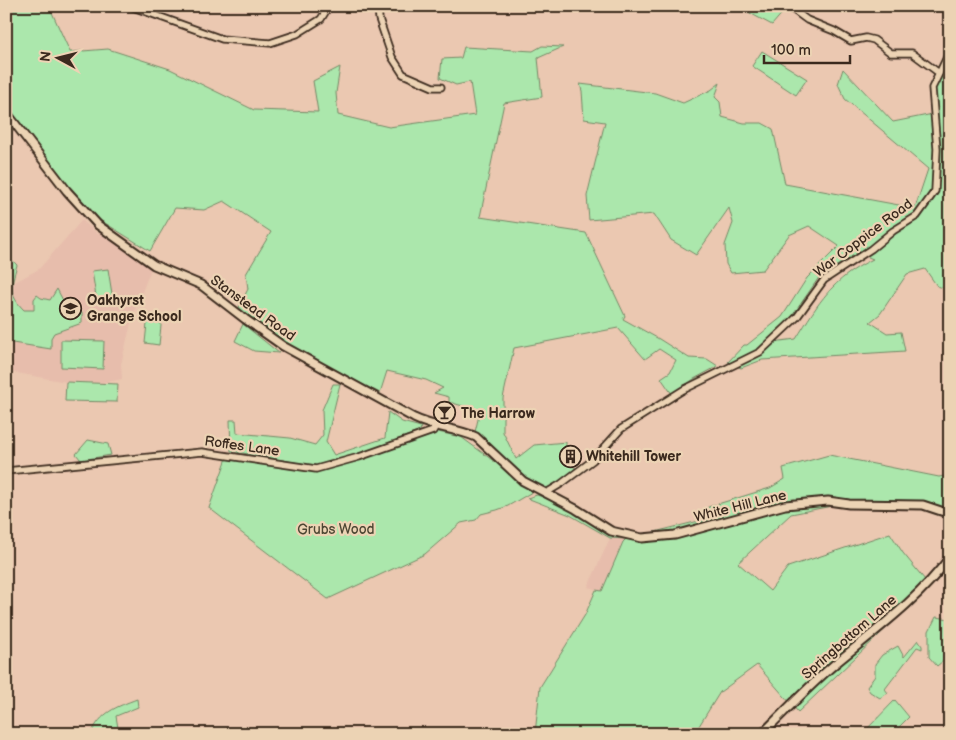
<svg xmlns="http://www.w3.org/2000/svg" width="956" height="740" font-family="'Balsamiq Sans',sans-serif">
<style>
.built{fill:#e7bdac}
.green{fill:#abe7ac;stroke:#738865;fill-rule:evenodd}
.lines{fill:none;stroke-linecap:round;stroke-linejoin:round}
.minor-casing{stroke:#3b2a1e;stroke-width:9}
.tertiary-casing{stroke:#3b2a1e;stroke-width:11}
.minor{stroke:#ecd3b4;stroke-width:5.5}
.tertiary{stroke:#ecd3b4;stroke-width:7}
.labels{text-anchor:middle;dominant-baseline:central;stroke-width:4.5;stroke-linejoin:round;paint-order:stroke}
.street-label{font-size:14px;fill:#3b2a1e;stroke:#ecd3b4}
.poi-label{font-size:14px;font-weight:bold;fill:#3b2a1e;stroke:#ecd3b4;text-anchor:start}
.park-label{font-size:14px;fill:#4c4633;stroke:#ecd3b4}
</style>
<rect width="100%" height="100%" fill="#ebc8b1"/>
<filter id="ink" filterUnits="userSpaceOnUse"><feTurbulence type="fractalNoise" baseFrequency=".02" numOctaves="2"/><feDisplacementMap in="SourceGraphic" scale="10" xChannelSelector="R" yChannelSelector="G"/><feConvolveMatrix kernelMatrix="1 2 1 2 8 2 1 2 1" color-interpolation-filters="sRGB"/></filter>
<g filter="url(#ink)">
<g class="built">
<path d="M82,220l16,14 3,-3 49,35 1,3 -18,46 -12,49 1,15 -20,4 -36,-1 -60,-11v-84l33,-18z"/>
<path d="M610,538l16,1 -3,3 -21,49 -14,-4z"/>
</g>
<g class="green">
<path d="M6,6h43l21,46 38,-3 62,20 84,41 64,2 -5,-31 27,-14 -4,26 2,22 51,12 86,-12 -5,-33 -14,3 -16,-7 2,-19 19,-1 3,-11 69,4 9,-5 21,1 -25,11 4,39 -38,6 -24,114 106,16 39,83 -2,3 36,20 30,19 18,1 11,7 -24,13 -22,15 -11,-16 9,-6 6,-12 -17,-11 -14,10 -27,-31 -104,20 -11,50v34l13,27 18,-14 32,-3v22l10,4 -24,19 -6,2 -24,-13 -8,-10 -39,-34 5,-21 -31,-9v-5l-15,-4 9,-5 -17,-8 -39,-9 -7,22 -90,-45 -38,-29 -13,-12 9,-18 -2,-15 25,-42 -47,-31 -20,9 -29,-2 -25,43 -58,-36 -42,-50 -44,-58z"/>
<path d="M731,6h46l7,5 -12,14 -26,-14z"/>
<path d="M762,51l45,28 -11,16 -44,-29z"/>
<path d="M942,67l8,5v218l-13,-4 -12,-17 -18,5 -27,40 -10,8 17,11 14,-1 4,19 -143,9 -21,8 -13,-6 16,-17h3l35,-28 25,-39 32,-32 -30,-20 -20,9 -26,35 -32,3 -5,-9 -1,-19 8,-22 -4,-15 -33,47 -25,-15 -17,-26 -65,6 -2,-24 18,-74 -21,-3 -2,-28 -2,-7 75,9 28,10 28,-13 9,-7 -5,14 5,5 2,15 22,6h18l11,6 12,55 130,24 13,-39 -83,-70 -7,-15 5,-15 50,53 40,-8 -1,-26zM858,253l15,6c-41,20 -54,43 -77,80l-31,4 28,-28 27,-39z"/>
<path d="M6,254l11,11c-6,21 -9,29 7,45h10v-11l3,-4 4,3 9,2 7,-11 9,17 16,6v11l-28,10 -3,5v11l-45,-7z"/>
<path d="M108,269l5,31 -16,3 -5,-32z"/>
<path d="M148,314l14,2 -3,29 -14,-2z"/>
<path d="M243,324l36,29 -25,-2 -19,-10z"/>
<path d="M61,340l43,1 -1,28 -42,-2z"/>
<path d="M66,382l52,2 -1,18 -52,-1z"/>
<path d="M333,384h7l-14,58 8,13 51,-17 3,-26 14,10 19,5 -1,4 -63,24 -40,11 -86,-15 -1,-31h6l1,13 53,5 25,7 8,-10 -1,-25z"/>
<path d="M438,432l23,5 68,50 3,5 -24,14 -11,4 -16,4 -5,6 -15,3 -36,31 -97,45 -119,-91 18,-50 89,14 74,-23z"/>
<path d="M88,440l20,4 3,11 -30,5 -5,-6z"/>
<path d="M829,455l110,22 11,-2v39l-19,-5 -17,-1 -82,-2 -41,8 -53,49 32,28 18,-24 102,-34 13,20 22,27h12l-139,132 -41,-47 -37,27 -26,42h-159l5,-47 45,-72 11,-25 6,1 21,-49 3,-3 -16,-1 -40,-23 -43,-17 10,-3 11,4 27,13 35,21 16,6 81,-20 1,-12 62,-19 15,-9 -2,-11z"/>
<path d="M936,617l14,2v36l-13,11 -8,-9v-26z"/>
<path d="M918,640l4,6v3l-5,-2 -32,42 3,4 -8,5 -10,-6 -3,-5 8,-11v-12l7,-9 16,-9 6,11z"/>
<path d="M137,699l1,8 -22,9 3,18h-28c10,-22 25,-27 46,-35z"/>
<path d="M895,700l14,17 -17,17h-20l-5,-5z"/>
</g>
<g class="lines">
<defs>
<g id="minor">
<path d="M130,6l92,33 48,4 27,-9 24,-15 8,-13"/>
<path d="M378,6l1,13 13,38 11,17 30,13h8"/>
<path d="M788,6l19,14 27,11 17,10 15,-3 8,2 17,13h21l27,20"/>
<path d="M6,471l196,-19 114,17 43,-12 74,-26 3,-5"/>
<path d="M546,493l15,-9 32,-24 28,-31 62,-39 77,-38 37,-35 27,-37 47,-31 22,-18 24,-15 18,-25 2,-42 -5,-61 18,-37"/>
</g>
<g id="tertiary">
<path d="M6,112l61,79 31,34 56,40 47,20 44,34 38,27 131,72c20,10 42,10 62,19l47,44 53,28 35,22 31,7 33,-3 110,-30 43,-4 21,3 74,1 27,9"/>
<path d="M762,734c24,-24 48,-49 74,-71 40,-33 83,-64 114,-106"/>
</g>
</defs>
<use href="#minor" class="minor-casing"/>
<use href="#tertiary" class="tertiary-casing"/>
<use href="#minor" class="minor"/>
<use href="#tertiary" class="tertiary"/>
</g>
</g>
<defs>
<symbol id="school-ring" viewBox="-11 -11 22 22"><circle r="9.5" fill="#ecd3b4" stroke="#3b2a1e" stroke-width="1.5"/><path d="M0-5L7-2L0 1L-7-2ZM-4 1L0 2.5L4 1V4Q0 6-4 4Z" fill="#3b2a1e"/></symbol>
<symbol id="bar-ring" viewBox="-11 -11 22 22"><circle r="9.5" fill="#ecd3b4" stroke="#3b2a1e" stroke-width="1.5"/><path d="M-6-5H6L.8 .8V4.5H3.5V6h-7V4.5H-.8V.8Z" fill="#3b2a1e"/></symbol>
<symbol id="building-ring" viewBox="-11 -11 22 22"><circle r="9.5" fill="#ecd3b4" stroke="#3b2a1e" stroke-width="1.5"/><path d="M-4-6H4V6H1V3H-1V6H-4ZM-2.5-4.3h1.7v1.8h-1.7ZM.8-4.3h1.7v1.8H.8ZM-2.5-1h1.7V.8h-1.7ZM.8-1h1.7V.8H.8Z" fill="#3b2a1e"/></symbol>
</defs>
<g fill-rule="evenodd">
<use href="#school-ring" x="58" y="296" width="25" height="25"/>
<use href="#bar-ring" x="432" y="400" width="25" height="25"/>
<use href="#building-ring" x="558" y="444" width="25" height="25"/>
</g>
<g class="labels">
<g class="street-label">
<text transform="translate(863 238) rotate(-37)">War Coppice Road</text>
<text transform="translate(253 308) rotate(36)">Stanstead Road</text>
<text transform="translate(242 446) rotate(8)">Roffes Lane</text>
<text transform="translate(740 506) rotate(-14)">White Hill Lane</text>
<text transform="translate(849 637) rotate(-41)">Springbottom Lane</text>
</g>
<g class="poi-label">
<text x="87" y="300">Oakhyrst<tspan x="87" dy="16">Grange School</tspan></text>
<text x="461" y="413">The Harrow</text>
<text x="586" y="456">Whitehill Tower</text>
</g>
<g class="park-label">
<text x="336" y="529">Grubs Wood</text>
</g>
</g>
<rect width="956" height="740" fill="none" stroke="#ecd3b4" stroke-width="25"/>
<rect x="12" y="12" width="931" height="715" fill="none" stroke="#3b2a1e" stroke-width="2" filter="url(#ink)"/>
<g transform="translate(58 58) rotate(277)" stroke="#ecd3b4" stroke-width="4" paint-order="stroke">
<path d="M0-4L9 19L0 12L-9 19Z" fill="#3b2a1e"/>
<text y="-8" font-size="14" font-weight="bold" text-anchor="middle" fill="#3b2a1e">N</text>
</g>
<path d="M764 55v8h86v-8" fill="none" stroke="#3b2a1e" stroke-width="2.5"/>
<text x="771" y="55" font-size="15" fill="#3b2a1e" stroke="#ecd3b4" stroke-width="4" paint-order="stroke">100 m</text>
</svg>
